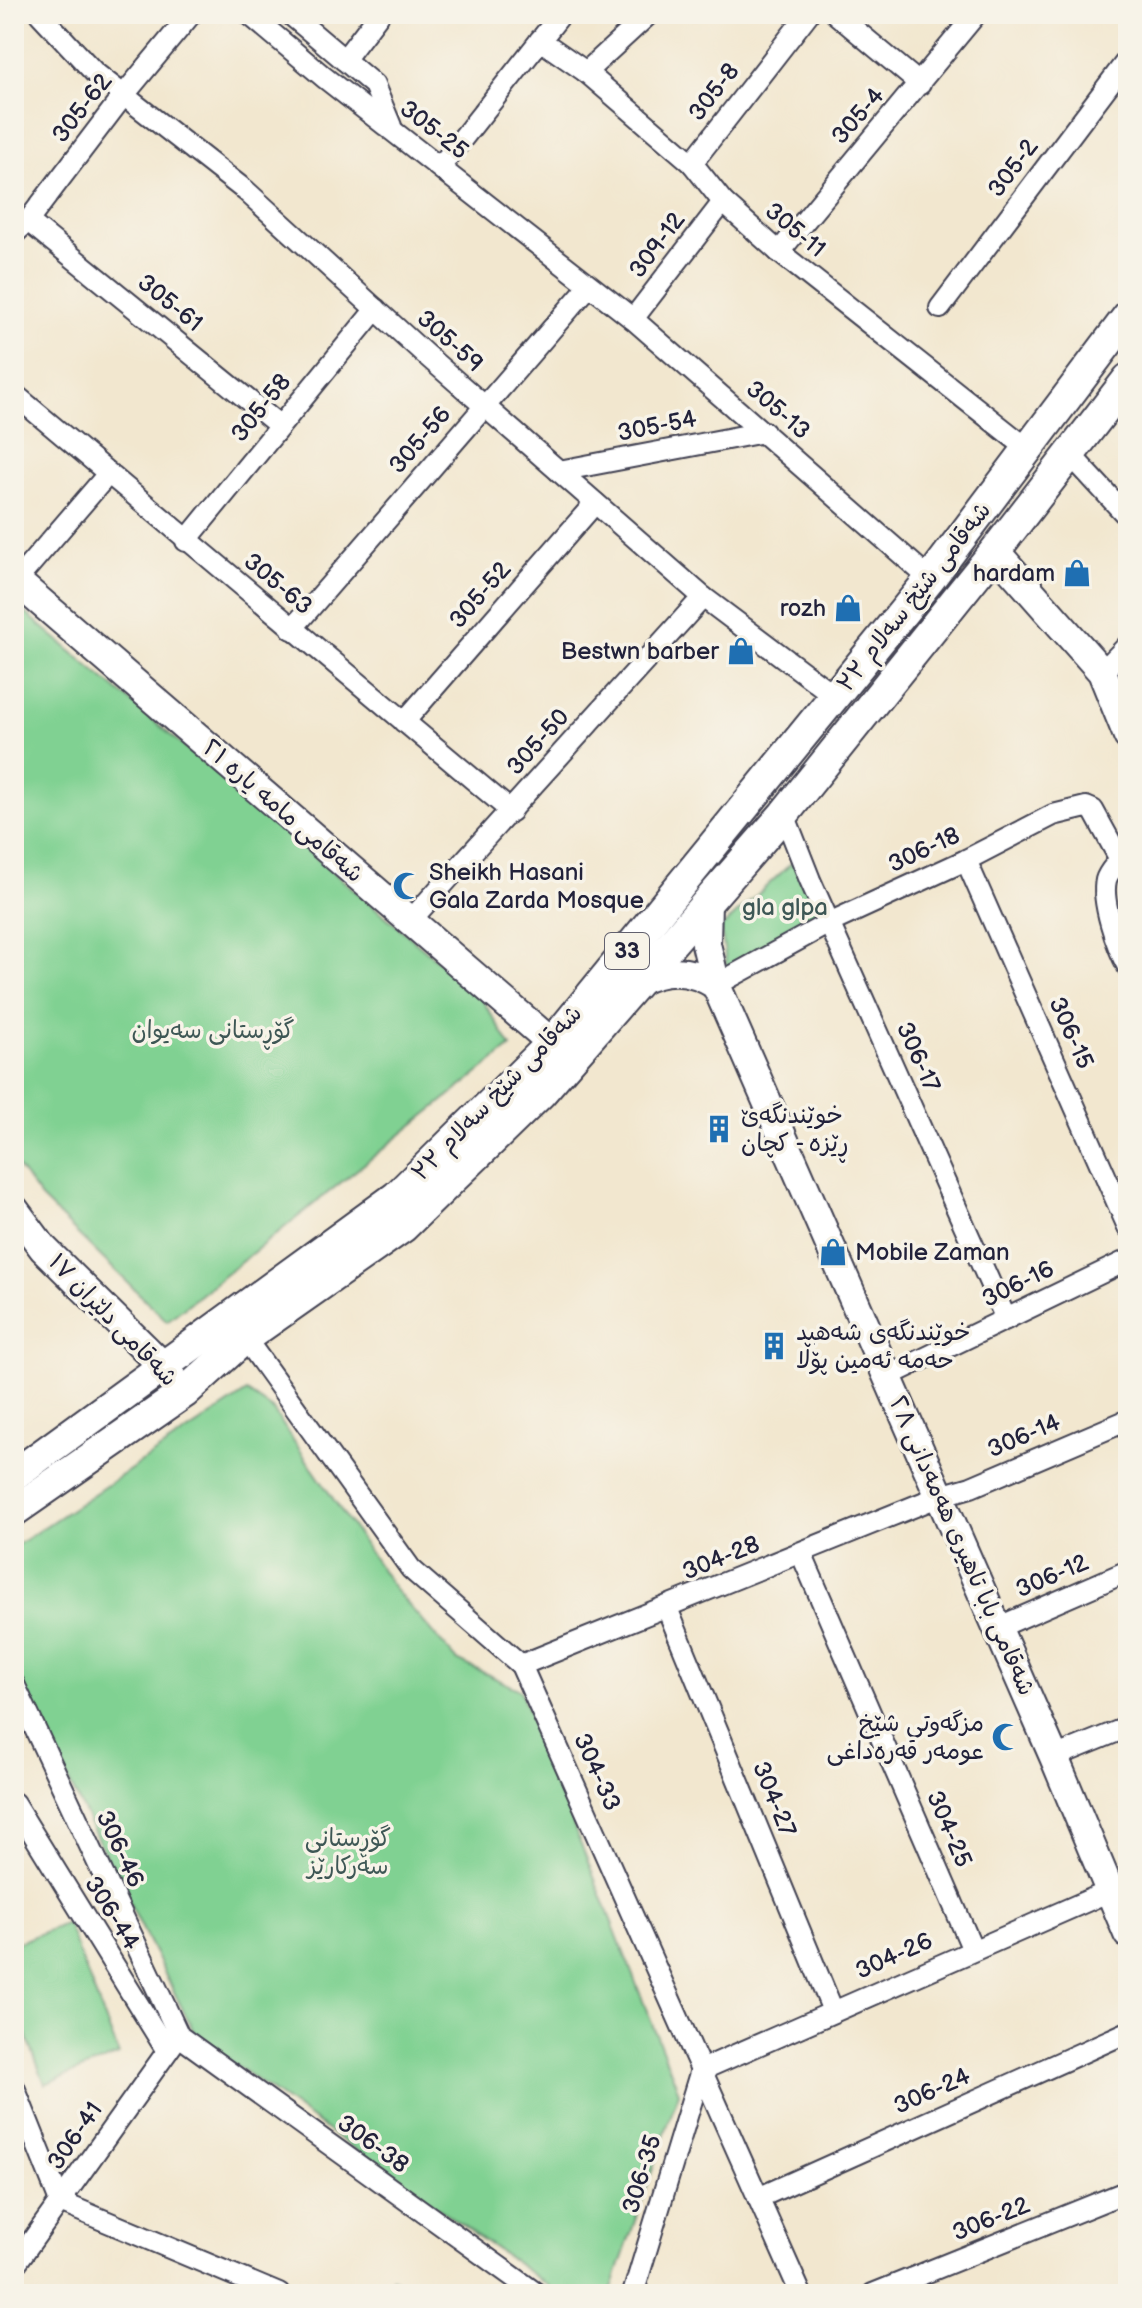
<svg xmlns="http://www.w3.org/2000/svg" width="1142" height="2308" font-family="'Balsamiq Sans','Playpen Sans Arabic',sans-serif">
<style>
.green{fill:#80d192;stroke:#517a66;stroke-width:2}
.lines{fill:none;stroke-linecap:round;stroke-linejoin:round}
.street-casing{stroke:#414051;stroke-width:24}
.secondary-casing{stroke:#414051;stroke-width:32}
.primary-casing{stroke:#414051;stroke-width:34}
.street{stroke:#fff;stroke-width:20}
.secondary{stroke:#fff;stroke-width:28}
.primary{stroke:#fff;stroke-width:30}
.labels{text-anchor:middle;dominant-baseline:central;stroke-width:7;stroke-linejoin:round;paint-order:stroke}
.shield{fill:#f7f3e8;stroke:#62616f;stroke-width:2}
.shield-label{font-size:22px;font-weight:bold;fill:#22223b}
.street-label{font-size:24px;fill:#22223b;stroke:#f7f3e8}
.poi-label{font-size:24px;fill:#22223b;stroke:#f7f3e8;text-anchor:end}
.park-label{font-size:24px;fill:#3e5755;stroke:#f7f3e8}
</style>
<rect width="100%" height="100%" fill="#f7f3e8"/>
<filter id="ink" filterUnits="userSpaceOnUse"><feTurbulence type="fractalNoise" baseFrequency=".0125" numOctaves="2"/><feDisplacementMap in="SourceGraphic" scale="16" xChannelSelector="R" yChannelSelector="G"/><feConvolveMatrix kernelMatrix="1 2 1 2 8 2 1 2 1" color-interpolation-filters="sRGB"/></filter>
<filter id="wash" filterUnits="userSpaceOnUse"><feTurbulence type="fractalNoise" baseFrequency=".006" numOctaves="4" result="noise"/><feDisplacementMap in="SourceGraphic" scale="32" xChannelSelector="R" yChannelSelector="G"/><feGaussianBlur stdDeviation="1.8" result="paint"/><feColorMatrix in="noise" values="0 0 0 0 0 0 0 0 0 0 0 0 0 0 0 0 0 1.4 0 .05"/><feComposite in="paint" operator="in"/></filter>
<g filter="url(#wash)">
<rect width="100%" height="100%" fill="#f2e7cf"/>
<g class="green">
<path d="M14,603l466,393 31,51 -344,274 -126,-123 -27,-36z"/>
<path d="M795,860l28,60 -96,51 -6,-43z"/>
<path d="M247,1392l25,17 124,182 61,69 63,30 159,402 -69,202h-50l-363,-256 -183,-366v-125z"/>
<path d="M67,1923l52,132 -74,29 -31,-81v-59z"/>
<path d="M392,2278l33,16h-39z"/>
</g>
</g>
<g filter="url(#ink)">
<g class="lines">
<defs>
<g id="street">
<path d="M40,14l54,58 152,119 180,164 277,242 133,100"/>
<path d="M249,14l76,64 308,241 297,260"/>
<path d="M290,14l84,71 17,41"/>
<path d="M836,14l84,70"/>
<path d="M540,40l46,32 106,91 31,39 56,50 249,197"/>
<path d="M344,60l35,-46"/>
<path d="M586,72l63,-58"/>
<path d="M692,163l116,-149"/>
<path d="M440,167l121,-153"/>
<path d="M28,221l252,205"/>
<path d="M14,234l14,-13 95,-125 68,-82"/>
<path d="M779,252l197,-238"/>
<path d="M940,308l188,-249"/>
<path d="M633,319l90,-117"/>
<path d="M14,394l497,417"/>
<path d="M1069,453l59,64"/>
<path d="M559,471l205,-39"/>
<path d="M186,541l190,-232"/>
<path d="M16,581l92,-107"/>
<path d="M292,629l297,-343"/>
<path d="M1102,672l26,-27"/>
<path d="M404,722l191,-219"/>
<path d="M784,814l26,66 196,439"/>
<path d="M1120,859c-5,7 -12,13 -14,21 -5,22 11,67 22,87"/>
<path d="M966,860l162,367"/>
<path d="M410,921l293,-324"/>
<path d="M716,985l113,-62 137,-63 87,-45 33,-8 7,3 35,64"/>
<path d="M245,1338l166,231 110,96 280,629"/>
<path d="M888,1376l240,-116"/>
<path d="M801,1553l172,397"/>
<path d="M667,1608l166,403"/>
<path d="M997,1628l131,-57"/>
<path d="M521,1665l419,-169 31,-9 157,-67"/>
<path d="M14,1684l165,352 358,258"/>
<path d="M1054,1757l74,-30"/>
<path d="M14,1803l153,248"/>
<path d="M14,2087l46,115 219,92"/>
<path d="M758,2198l370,-166"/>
<path d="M14,2266l160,-224"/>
<path d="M633,2294l68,-224 427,-187"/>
<path d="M873,2294l255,-103"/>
</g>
<g id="secondary">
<path d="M995,551l107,121 26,64"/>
<path d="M14,579l538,464"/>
<path d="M707,902l-1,42 10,41 338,772 74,177"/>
<path d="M637,982c27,-14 52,-14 79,3"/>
<path d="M14,1209l29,39 119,117 22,28"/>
</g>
<g id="primary">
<path d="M14,1475l383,-279 155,-153 378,-464 198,-263"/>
<path d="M14,1511l170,-118 61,-55 158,-111 138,-134 243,-279 211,-263 133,-172"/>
</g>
</defs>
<use href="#street" class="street-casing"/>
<use href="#secondary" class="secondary-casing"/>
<use href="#primary" class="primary-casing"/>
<use href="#street" class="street"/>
<use href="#secondary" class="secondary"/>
<use href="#primary" class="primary"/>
</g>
</g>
<defs>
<symbol id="shop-bare" viewBox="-9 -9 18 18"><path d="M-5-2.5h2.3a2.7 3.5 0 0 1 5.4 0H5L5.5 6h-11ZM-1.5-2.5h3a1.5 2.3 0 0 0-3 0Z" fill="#1f6fb2" stroke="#f7f3e8" stroke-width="2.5" paint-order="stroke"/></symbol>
<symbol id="mosque-bare" viewBox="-9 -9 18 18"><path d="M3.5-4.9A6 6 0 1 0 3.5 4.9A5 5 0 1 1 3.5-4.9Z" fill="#1f6fb2" stroke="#f7f3e8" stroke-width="2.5" paint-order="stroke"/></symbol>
<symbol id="building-bare" viewBox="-9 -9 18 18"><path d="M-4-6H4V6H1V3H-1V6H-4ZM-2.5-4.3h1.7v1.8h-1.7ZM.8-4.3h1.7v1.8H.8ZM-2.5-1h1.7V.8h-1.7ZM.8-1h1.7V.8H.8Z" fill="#1f6fb2" stroke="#f7f3e8" stroke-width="2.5" paint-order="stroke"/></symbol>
</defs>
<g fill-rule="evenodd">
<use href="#shop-bare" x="1057" y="553" width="40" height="40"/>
<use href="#shop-bare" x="828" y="588" width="40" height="40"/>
<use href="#shop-bare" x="721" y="631" width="40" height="40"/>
<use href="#mosque-bare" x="387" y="866" width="40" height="40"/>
<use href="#building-bare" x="699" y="1109" width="40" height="40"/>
<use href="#shop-bare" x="813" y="1232" width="40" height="40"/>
<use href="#building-bare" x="754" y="1326" width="40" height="40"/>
<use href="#mosque-bare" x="986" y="1717" width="40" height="40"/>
</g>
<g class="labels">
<rect class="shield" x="605" y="933" width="44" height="36" rx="6"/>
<g class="shield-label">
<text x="627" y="951">33</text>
</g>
<g class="street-label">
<text transform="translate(714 92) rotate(-52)">305-8</text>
<text transform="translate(82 108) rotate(-52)">305-62</text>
<text transform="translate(858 116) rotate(-49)">305-4</text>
<text transform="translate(434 130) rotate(38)">305-25</text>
<text transform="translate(1013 168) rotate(-53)">305-2</text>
<text transform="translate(795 230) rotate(40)">305-11</text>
<text transform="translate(657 245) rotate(-53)">309-12</text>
<text transform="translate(170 303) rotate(39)">305-61</text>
<text transform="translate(450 341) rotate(42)">305-59</text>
<text transform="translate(261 408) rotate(-51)">305-58</text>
<text transform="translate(778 410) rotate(41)">305-13</text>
<text transform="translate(657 426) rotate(-11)">305-54</text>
<text transform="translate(420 440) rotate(-49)">305-56</text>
<text transform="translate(278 584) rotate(40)">305-63</text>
<text transform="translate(480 595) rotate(-49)">305-52</text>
<text transform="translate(914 597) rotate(-52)">شەقامی شێخ سەلام ٣٣</text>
<text transform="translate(538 742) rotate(-48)">305-50</text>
<text transform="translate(283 811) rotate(41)">شەقامی مامە یارە ٢١</text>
<text transform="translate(924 850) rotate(-25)">306-18</text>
<text transform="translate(1071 1033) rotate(66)">306-15</text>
<text transform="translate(918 1057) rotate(66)">306-17</text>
<text transform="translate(497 1093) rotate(-46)">شەقامی شێخ سەلام ٣٣</text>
<text transform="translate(1018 1284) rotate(-26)">306-16</text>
<text transform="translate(113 1320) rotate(46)">شەقامی دلێران ١٧</text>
<text transform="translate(1024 1436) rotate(-23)">306-14</text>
<text transform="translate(962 1546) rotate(66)">شەقامی بابا تاهیری هەمەدانی ٢٨</text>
<text transform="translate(721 1558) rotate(-22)">304-28</text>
<text transform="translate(1052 1576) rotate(-23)">306-12</text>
<text transform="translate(597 1772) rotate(66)">304-33</text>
<text transform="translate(774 1799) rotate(68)">304-27</text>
<text transform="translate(949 1829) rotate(67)">304-25</text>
<text transform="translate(120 1849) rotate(65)">306-46</text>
<text transform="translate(112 1913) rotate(58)">306-44</text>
<text transform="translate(894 1956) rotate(-24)">304-26</text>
<text transform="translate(932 2091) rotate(-24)">306-24</text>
<text transform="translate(75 2136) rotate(-55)">306-41</text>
<text transform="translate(373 2144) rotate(36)">306-38</text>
<text transform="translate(642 2174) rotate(-73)">306-35</text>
<text transform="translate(991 2219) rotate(-22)">306-22</text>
</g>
<g class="poi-label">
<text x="1055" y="573">hardam</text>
<text x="826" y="608">rozh</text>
<text x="719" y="651">Bestwn barber</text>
<text x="429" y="872" text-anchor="start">Sheikh Hasani<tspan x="429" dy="28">Gala Zarda Mosque</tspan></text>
<text x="741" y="1115" text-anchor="start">خوێندنگەێ<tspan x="741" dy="28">ڕێزە - کچان</tspan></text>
<text x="855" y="1252" text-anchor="start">Mobile Zaman</text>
<text x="796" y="1332" text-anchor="start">خوێندنگەی شەهید<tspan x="796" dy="28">حەمە ئەمین پۆڵا</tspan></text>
<text x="984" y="1723">مزگەوتی شێخ<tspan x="984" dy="28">عومەر قەرەداغی</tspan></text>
</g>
<g class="park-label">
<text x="785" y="907">gla glpa</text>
<text x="213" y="1030">گۆڕستانی سەیوان</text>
<text x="348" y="1838">گۆڕستانی<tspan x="348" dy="28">سەرکارێز</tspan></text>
</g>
</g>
<rect width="1142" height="2308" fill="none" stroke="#f7f3e8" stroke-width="48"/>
</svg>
